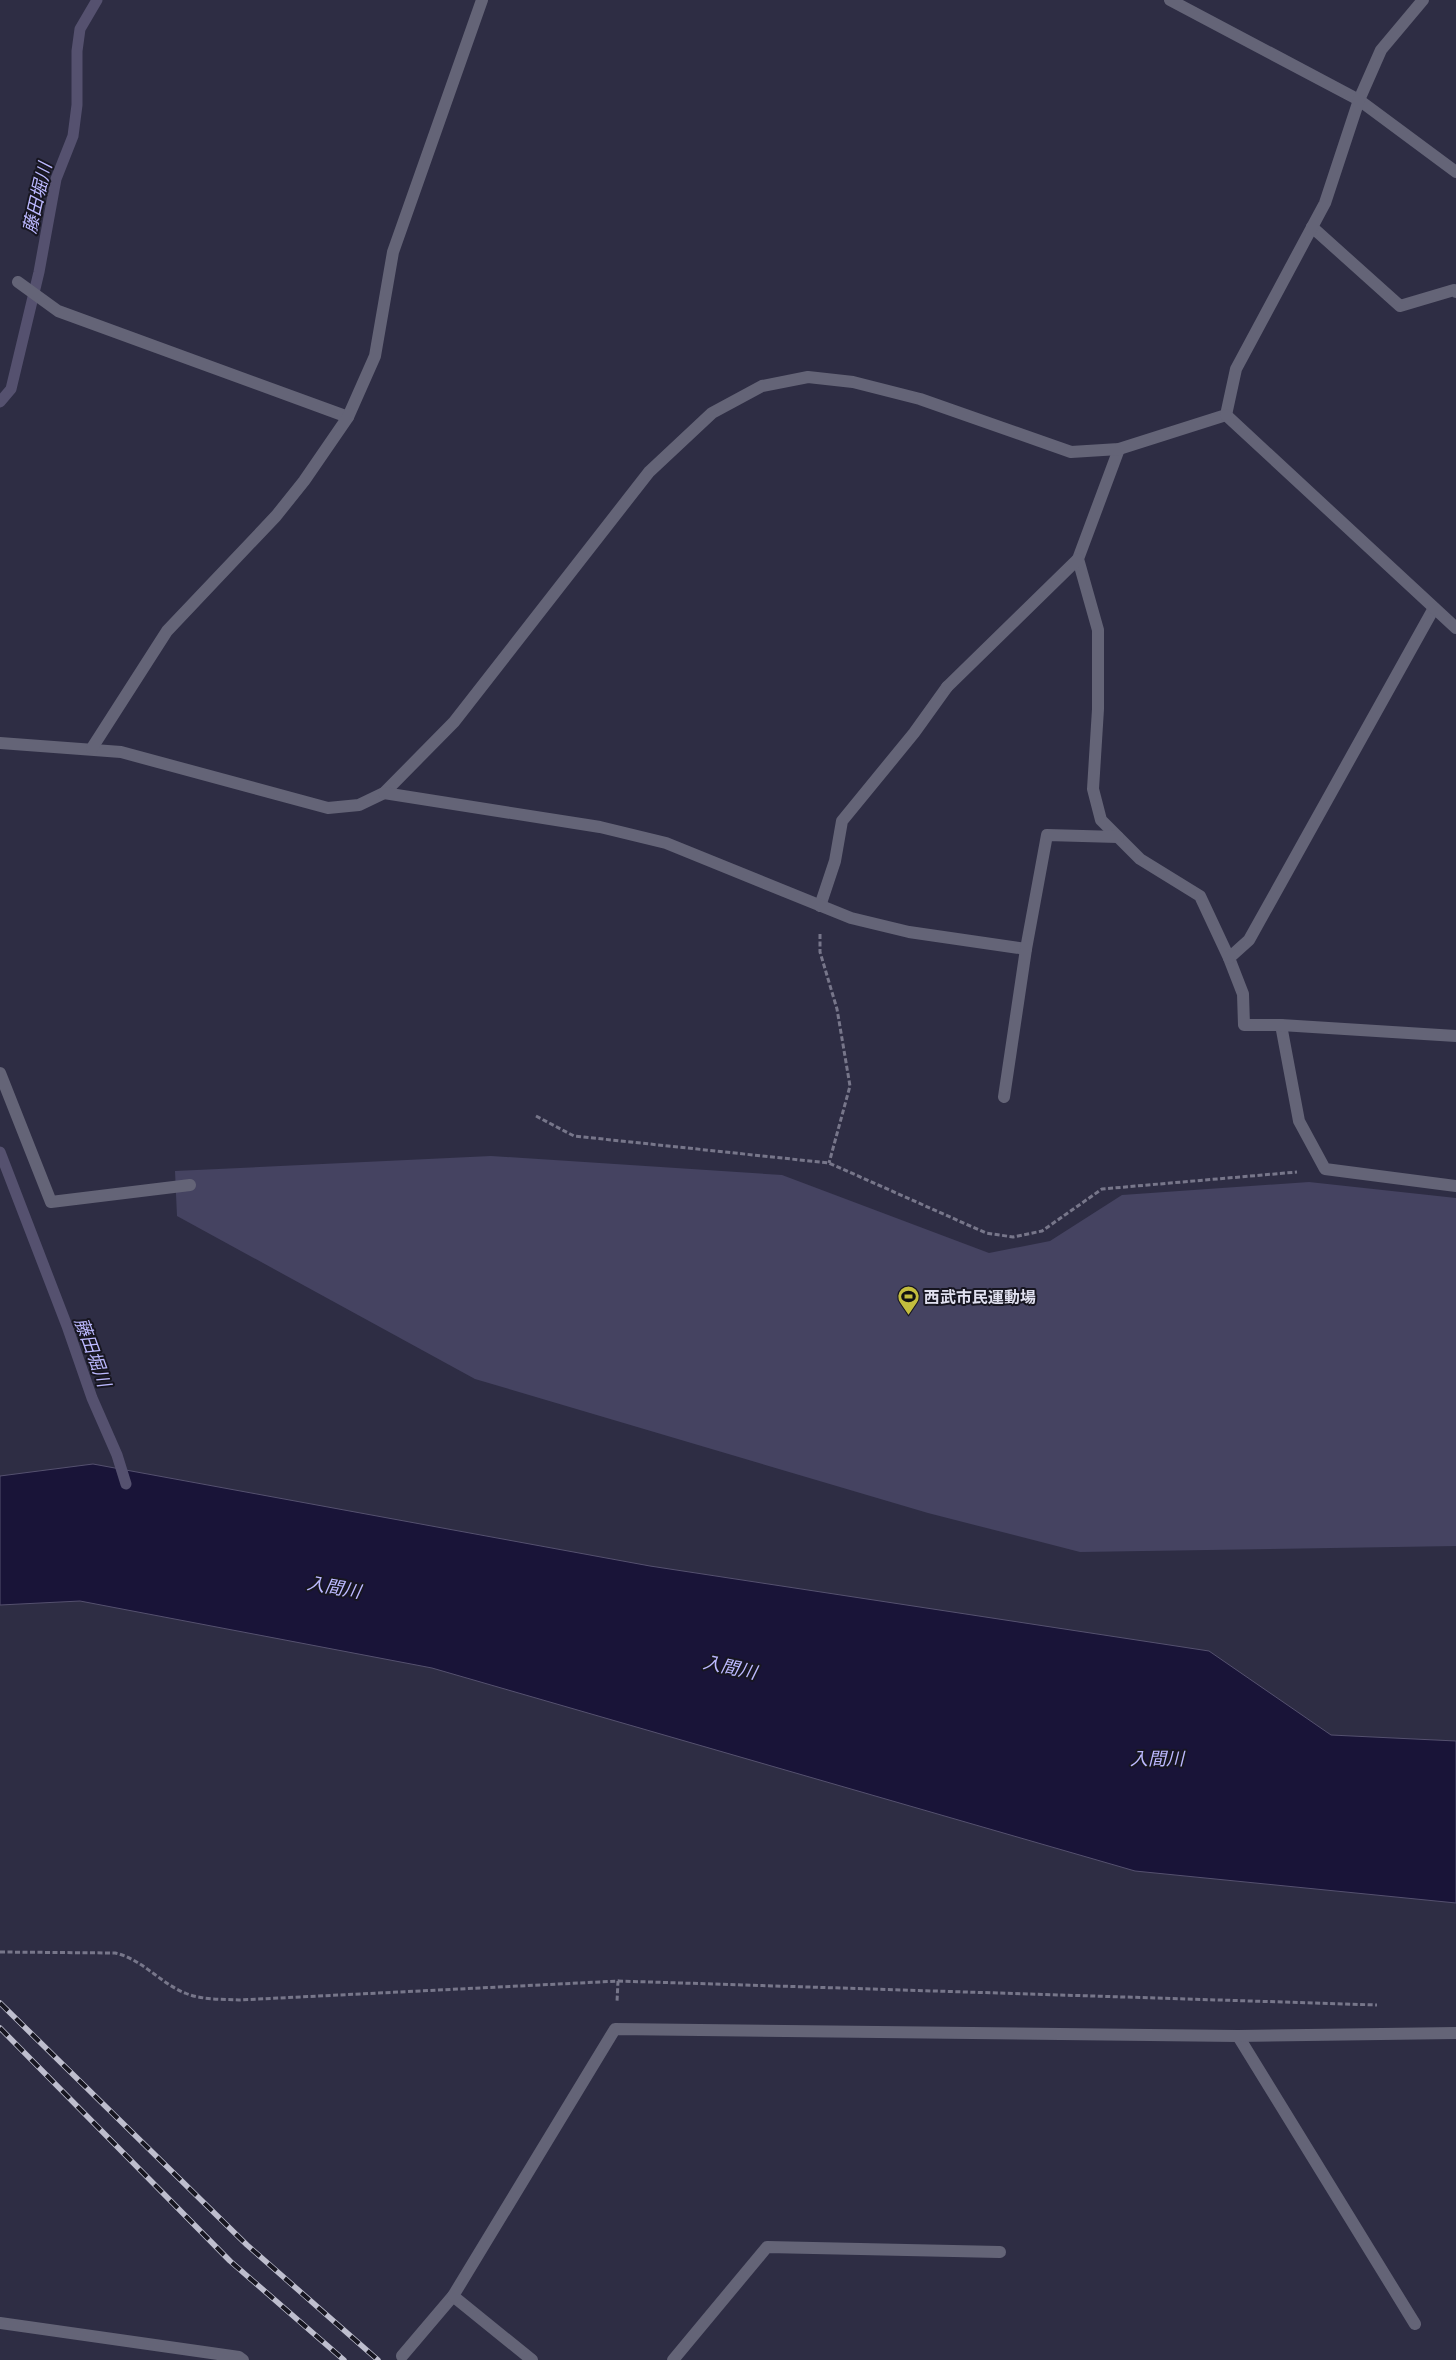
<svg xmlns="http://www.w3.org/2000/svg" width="1456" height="2360" font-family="Roboto,'Noto Sans JP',sans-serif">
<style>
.green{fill:#454361}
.water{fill:#191438;stroke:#55516f}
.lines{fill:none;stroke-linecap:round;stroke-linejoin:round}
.stream{stroke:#55516f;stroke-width:11}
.path{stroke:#77768a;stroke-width:3;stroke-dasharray:5 2.5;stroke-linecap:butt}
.service{stroke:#646477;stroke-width:12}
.minor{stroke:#646477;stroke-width:12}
.tertiary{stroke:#646477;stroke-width:12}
.rail-casing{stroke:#bebece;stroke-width:5.5}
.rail{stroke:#171621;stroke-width:4;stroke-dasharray:11;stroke-linecap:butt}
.labels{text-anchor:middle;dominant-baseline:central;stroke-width:4;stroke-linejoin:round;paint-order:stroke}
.poi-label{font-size:16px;font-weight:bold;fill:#e0e0ef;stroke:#171621;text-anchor:start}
.water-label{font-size:18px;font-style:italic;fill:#bcb9ff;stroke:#171621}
</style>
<rect width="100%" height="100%" fill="#2e2d44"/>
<path class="green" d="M491,1156l291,19 207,78 61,-12 72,-46 187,-13 147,16v348l-376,6 -152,-39 -453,-134 -298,-163 -2,-45z"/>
<path class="water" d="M93,1464l557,102 559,85 122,84 125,6v162l-321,-32 -703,-203 -352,-67 -80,4v-129z"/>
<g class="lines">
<g class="stream">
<path d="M0,402l11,-13 28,-117 17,-93 17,-43 4,-31v-54l3,-22 17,-29"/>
<path d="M0,1152l67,174 25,72 25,57 9,29"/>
</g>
<g class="path">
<path d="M820,934v18l17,57 13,77 -21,77"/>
<path d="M536,1116l38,20 255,27 157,70 27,4 29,-6 60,-42 195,-17"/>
<path d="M0,1952l115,1c27,6 45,30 70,40 16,7 36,6 54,7l379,-19 -1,21"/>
<path d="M618,1981l759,24"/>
</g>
<g class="service">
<path d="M1359,100l97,72"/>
<path d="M820,906l15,-45 7,-40 72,-88 33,-46"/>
<path d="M1281,1025l18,96 26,48 131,17"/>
<path d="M1238,2036l177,288"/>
<path d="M673,2360l94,-113 233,5"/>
</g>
<g class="minor">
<path d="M1170,0l189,100"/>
<path d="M1312,227l88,79 54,-16 2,2"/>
<path d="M18,282l40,29 290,106"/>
<path d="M1119,449l-41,110 20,71v79l-5,80 8,31 39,39 60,37 29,62 14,36 1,31h37l175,11"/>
<path d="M947,687l131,-128"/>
<path d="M0,743l121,9 207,56 31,-3 25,-12 70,-71 195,-250 63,-59 50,-27 46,-9 45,5 67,17 151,53 48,-3 107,-34 10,-46 89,-166 34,-103 22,-50 42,-50"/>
<path d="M92,748l75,-117 109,-115 28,-35 44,-64 27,-61 18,-104 89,-252"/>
<path d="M384,793l216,34 66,16 185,75 58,14 117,17"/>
<path d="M1229,958l20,-18 185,-332"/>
<path d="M0,1073l51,129 139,-17"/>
<path d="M1004,1097l22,-148 21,-114 71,2"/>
<path d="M0,2323l239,34 4,3"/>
<path d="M402,2356l51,-60"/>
</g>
<g class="tertiary">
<path d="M1226,415l230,213"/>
<path d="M532,2360l-79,-64 162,-267 623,7 218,-3"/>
</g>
<defs>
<g id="rail">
<path d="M0,2003l247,242 131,115"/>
<path d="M0,2028l230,233 114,99"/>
</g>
</defs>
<use href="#rail" class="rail-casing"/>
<use href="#rail" class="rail"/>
</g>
<defs>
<symbol id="stadium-pin" viewBox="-11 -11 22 30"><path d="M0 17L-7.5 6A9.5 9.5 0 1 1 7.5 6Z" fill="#c3bd3e" stroke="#171621"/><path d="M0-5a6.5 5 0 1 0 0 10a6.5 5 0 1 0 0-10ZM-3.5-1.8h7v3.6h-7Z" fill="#111"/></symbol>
</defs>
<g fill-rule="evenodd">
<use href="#stadium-pin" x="896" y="1284" width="25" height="34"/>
</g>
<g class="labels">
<g class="poi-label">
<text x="924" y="1297">西武市民運動場</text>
</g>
<g class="water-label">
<text transform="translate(37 198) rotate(-77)">藤田堀川</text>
<text transform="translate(93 1352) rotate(70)">藤田堀川</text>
<text transform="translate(334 1587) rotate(10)">入間川</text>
<text transform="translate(730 1667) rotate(12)">入間川</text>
<text x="1157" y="1758">入間川</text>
</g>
</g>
</svg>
